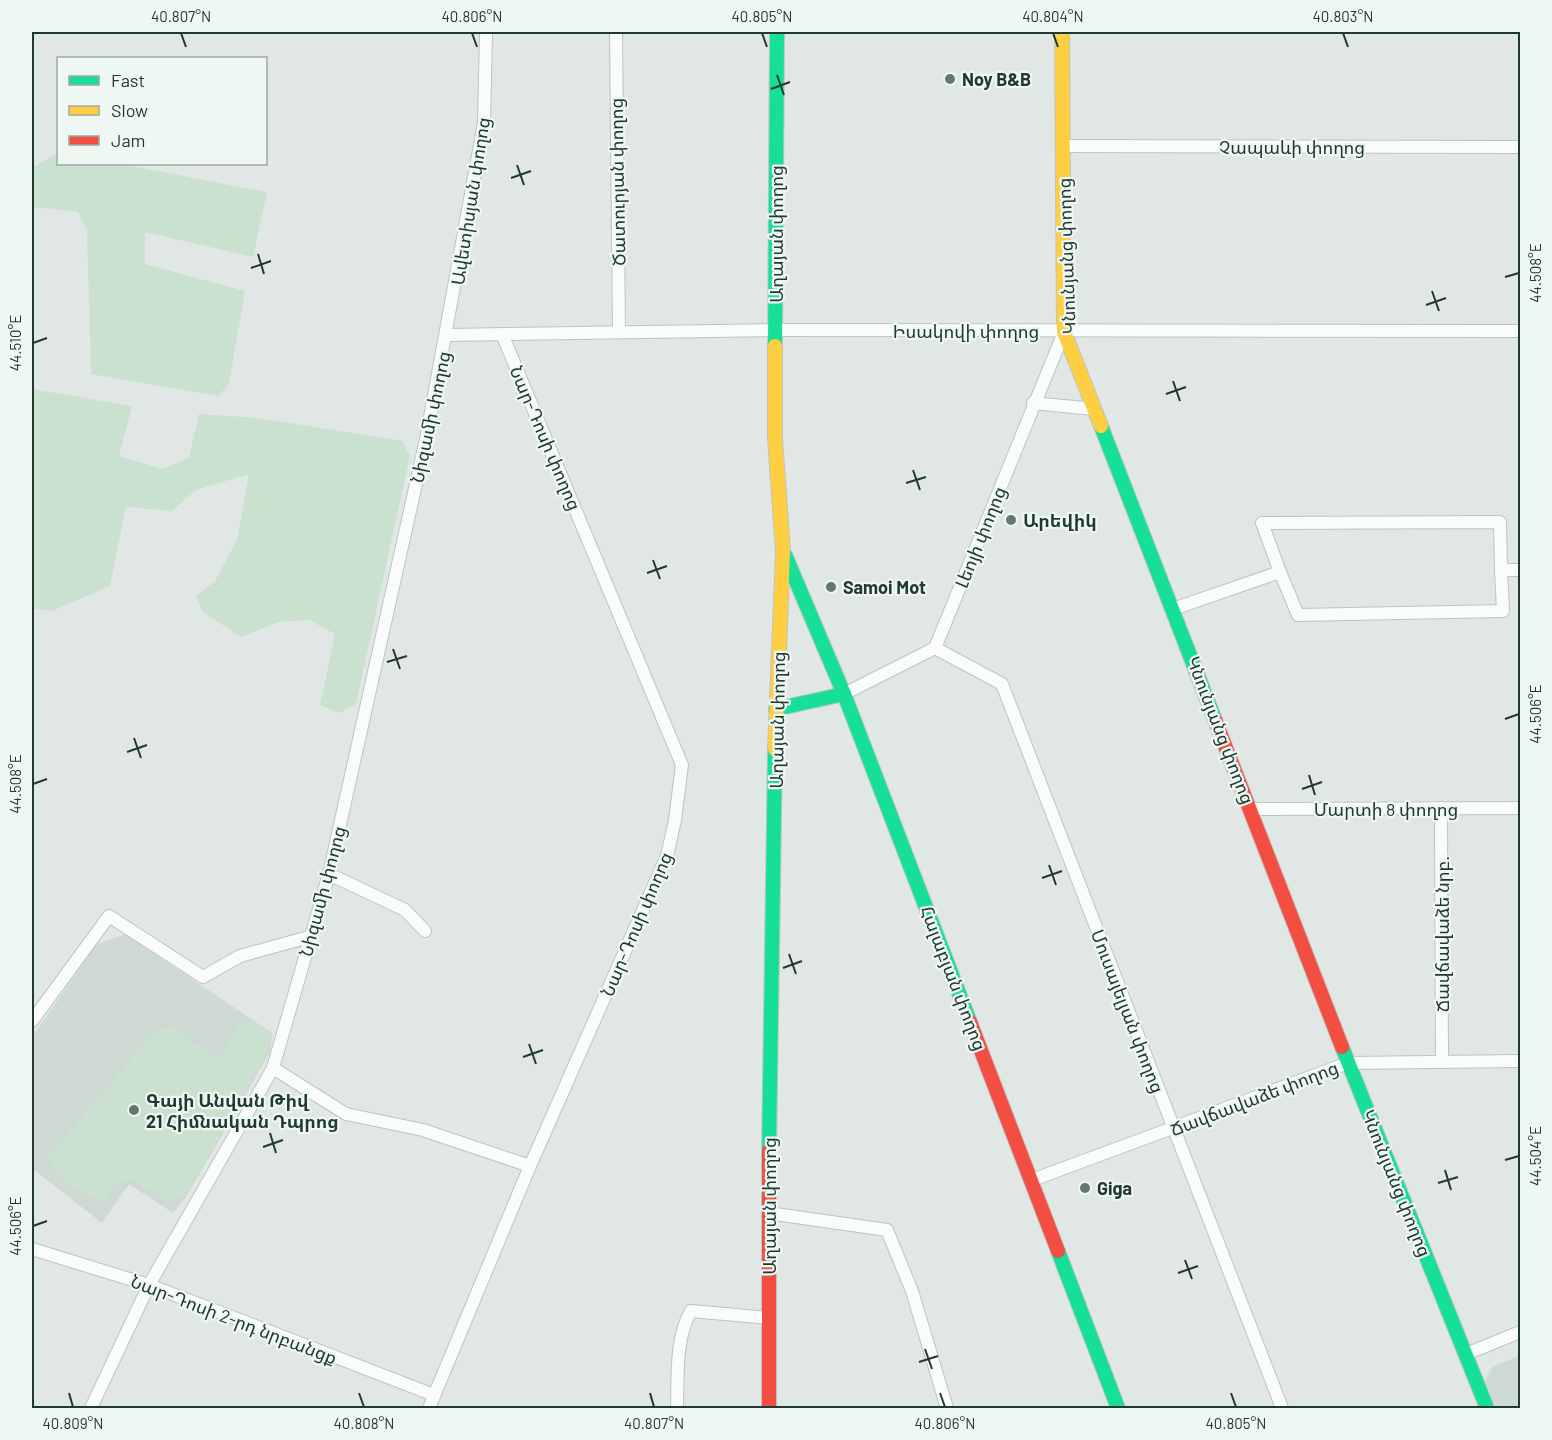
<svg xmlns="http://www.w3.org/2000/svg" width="1552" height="1440" font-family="Barlow,'Noto Sans Armenian',sans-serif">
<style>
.built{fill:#cfd9d4}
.green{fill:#cae1d0}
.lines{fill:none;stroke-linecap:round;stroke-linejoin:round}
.street-casing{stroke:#bec4c1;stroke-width:14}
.fast-casing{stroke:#bec5c2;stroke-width:16}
.slow-casing{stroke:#bec5c2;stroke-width:16}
.jam-casing{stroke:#bec5c2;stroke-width:16}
.street{stroke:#fafbfb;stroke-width:12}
.fast{stroke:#16e098;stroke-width:14}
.slow{stroke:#ffcf43;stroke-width:14}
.jam{stroke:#f24e42;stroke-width:14}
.ticks{fill:none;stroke:#203a32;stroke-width:2}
.poi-dot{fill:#647770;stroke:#eff7f2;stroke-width:2}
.labels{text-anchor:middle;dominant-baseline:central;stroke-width:4.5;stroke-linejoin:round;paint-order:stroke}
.poi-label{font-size:18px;font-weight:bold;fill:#203a32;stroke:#eff7f2;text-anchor:start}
.street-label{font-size:18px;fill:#203a32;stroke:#eff7f2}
.neatline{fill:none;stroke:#203a32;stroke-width:2}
.ticks-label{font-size:15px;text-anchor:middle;fill:#203a32}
</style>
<rect width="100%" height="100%" fill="#e1e7e4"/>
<g class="built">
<path d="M125,934l147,99 -2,19 -84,145 -13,16 -44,-29 -27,39 -70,-55v-131l64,-92z"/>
<path d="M1520,1356v52h-24l-11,-27 8,-15z"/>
</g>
<g class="green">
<path d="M58,153v11h63l146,28 -14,65 -108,-25v32l100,27 -16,93 -11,12 -127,-22 -4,-144 -9,-18 -46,-5v-39z"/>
<path d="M32,389l100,17 -13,50 44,13 26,-11 10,-44 59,4 144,23 8,15 -54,248 -17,9 -19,-8 15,-71 -26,-14 -31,2 -37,15 -38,-25 -7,-16 19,-15 22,-41 12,-66 -53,16 -24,21 -46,-4 -16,79 -58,25 -20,-3z"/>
<path d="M252,1021l18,12 -2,17 -83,146 -21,5 -32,-23 -14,5 -15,18c-24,-5 -43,-22 -55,-44l106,-124 18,-7 42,32 9,-4 17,-31z"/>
</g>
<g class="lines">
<defs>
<g id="street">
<path d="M616,32l3,300"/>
<path d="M1063,146l457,1"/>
<path d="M448,335l328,-5 744,1"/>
<path d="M1033,403l61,6"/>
<path d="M1280,572l18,43 205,-4 -2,-41"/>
<path d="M1173,609l107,-37 -18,-49 238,-1 1,48h19"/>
<path d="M935,648l67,36 280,724"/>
<path d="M844,694l91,-46 129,-316"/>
<path d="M1441,808l1,253"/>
<path d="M1252,809l268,-1"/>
<path d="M329,874l76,36 20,21"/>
<path d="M32,1021l77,-105 94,61 37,-21 69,-19"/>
<path d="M273,1068l73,46 77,16 107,36"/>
<path d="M1032,1180l316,-117 172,-2"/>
<path d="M768,1213l119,17 25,61 35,117"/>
<path d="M32,1249l117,36 285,110"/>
<path d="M1466,1354l54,-22"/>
<path d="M91,1408l58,-123 124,-217 56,-194 97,-435 58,-316 2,-91"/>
<path d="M429,1408l101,-242 137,-310 8,-36 7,-55 -180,-431"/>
<path d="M677,1408c1,-31 -2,-70 14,-97l78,7"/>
</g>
<g id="fast">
<path d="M775,346l2,-314"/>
<path d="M1101,426l114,294"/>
<path d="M785,555l59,139 126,328"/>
<path d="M776,709l68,-15"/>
<path d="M1342,1047l145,361"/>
<path d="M769,1151l6,-402"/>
<path d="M1058,1251l60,157"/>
</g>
<g id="slow">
<path d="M1062,32l2,300 37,94"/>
<path d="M775,749l8,-198 -8,-113v-92"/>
</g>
<g id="jam">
<path d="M1215,720l127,327"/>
<path d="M970,1022l88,229"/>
<path d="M769,1151v257"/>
</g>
</defs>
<use href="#street" class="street-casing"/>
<use href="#fast" class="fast-casing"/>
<use href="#slow" class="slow-casing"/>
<use href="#jam" class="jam-casing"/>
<use href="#street" class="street"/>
<use href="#fast" class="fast"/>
<use href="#slow" class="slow"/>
<use href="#jam" class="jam"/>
</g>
<path class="ticks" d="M181,33l5,14M472,33l5,14M762,33l5,14M1053,33l5,14M1343,33l5,14M777,75l7,20M771,89l19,-7M517,165l7,20M511,178l20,-7M258,254l6,20M251,268l20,-7M1505,277l14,-4M1432,291l7,20M1426,305l20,-7M33,343l14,-5M1173,381l7,20M1166,394l20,-7M913,470l7,20M906,483l20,-6M653,560l7,19M647,573l20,-7M393,649l7,20M387,662l20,-6M1505,719l14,-5M134,738l7,20M127,752l20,-7M1309,775l6,20M33,784l14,-5M1302,789l20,-7M1049,865l7,20M1042,878l20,-7M789,954l7,20M783,968l19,-7M529,1044l7,20M523,1057l20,-7M270,1133l6,20M263,1147l20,-7M1505,1160l14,-4M1445,1170l6,20M1438,1183l20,-6M33,1226l14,-5M1185,1260l7,19M1178,1273l20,-7M925,1349l7,20M919,1362l19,-6M69,1393l4,14M359,1393l5,14M650,1393l4,14M940,1393l5,14M1231,1393l5,14"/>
<g class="poi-dot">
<circle cx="950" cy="79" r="6"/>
<circle cx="1011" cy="520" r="6"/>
<circle cx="831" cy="587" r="6"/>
<circle cx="134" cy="1110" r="6"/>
<circle cx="1085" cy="1188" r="6"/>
</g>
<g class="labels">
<g class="poi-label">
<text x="962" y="79">Noy B&amp;B</text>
<text x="1023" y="520">Արեվիկ</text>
<text x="843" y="587">Samoi Mot</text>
<text x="146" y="1100">Գայի Անվան Թիվ<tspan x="146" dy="21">21 Հիմնական Դպրոց</tspan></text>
<text x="1097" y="1188">Giga</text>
</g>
<g class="street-label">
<text x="1292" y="147">Չապաևի փողոց</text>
<text transform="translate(617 182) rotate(-91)">Ծատուրյան փողոց</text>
<text transform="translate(470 201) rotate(-81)">Ավետիսյան փողոց</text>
<text transform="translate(776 234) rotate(-90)">Աղայան փողոց</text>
<text transform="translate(1066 256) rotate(-92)">Կնունյանց փողոց</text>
<text x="966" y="331">Իսակովի փողոց</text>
<text transform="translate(430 417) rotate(-78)">Նիզամի փողոց</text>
<text transform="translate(546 438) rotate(67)">Նար-Դոսի փողոց</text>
<text transform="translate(980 537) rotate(-68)">Լեոյի փողոց</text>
<text transform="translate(777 720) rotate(-89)">Աղայան փողոց</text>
<text transform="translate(1221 730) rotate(69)">Կնունյանց փողոց</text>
<text x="1386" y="809">Մարտի 8 փողոց</text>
<text transform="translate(322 891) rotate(-75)">Նիզամի փողոց</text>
<text transform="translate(636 924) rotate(-67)">Նար-Դոսի փողոց</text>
<text transform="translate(1442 934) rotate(-90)">Ճավճավաձե նրբ.</text>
<text transform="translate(954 978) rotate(69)">Հալաբյան փողոց</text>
<text transform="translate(1128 1011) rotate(69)">Մուսայելյան փողոց</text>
<text transform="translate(1254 1098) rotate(-21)">Ճավճավաձե փողոց</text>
<text transform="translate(1397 1183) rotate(68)">Կնունյանց փողոց</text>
<text transform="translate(769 1206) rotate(-90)">Աղայան փողոց</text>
<text transform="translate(234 1319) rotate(21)">Նար-Դոսի 2-րդ նրբանցք</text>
</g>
</g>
<rect width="1552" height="1440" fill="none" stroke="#eff7f2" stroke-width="66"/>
<rect x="57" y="57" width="210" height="108" fill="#eff7f2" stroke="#9caba5" stroke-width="1.5"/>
<rect x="69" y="76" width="30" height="9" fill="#16e098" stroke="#9caba5" stroke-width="1.5"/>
<text x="111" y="87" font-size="18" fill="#203a32">Fast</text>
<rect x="69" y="106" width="30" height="9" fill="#ffcf43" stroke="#9caba5" stroke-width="1.5"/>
<text x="111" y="117" font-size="18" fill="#203a32">Slow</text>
<rect x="69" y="136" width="30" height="9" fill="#f24e42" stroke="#9caba5" stroke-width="1.5"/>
<text x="111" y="147" font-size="18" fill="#203a32">Jam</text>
<rect x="33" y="33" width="1486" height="1374" class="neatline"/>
<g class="ticks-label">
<text x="181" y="22">40.807°N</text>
<text x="472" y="22">40.806°N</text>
<text x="762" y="22">40.805°N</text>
<text x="1053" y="22">40.804°N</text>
<text x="1343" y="22">40.803°N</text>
<text transform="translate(1536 273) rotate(-90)" y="5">44.508°E</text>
<text transform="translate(16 343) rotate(-90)" y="5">44.510°E</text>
<text transform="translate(1536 714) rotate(-90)" y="5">44.506°E</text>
<text transform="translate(16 784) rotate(-90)" y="5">44.508°E</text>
<text transform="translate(1536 1156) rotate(-90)" y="5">44.504°E</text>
<text transform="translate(16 1226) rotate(-90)" y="5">44.506°E</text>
<text x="73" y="1429">40.809°N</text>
<text x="364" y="1429">40.808°N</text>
<text x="654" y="1429">40.807°N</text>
<text x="945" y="1429">40.806°N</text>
<text x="1236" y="1429">40.805°N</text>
</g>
</svg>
